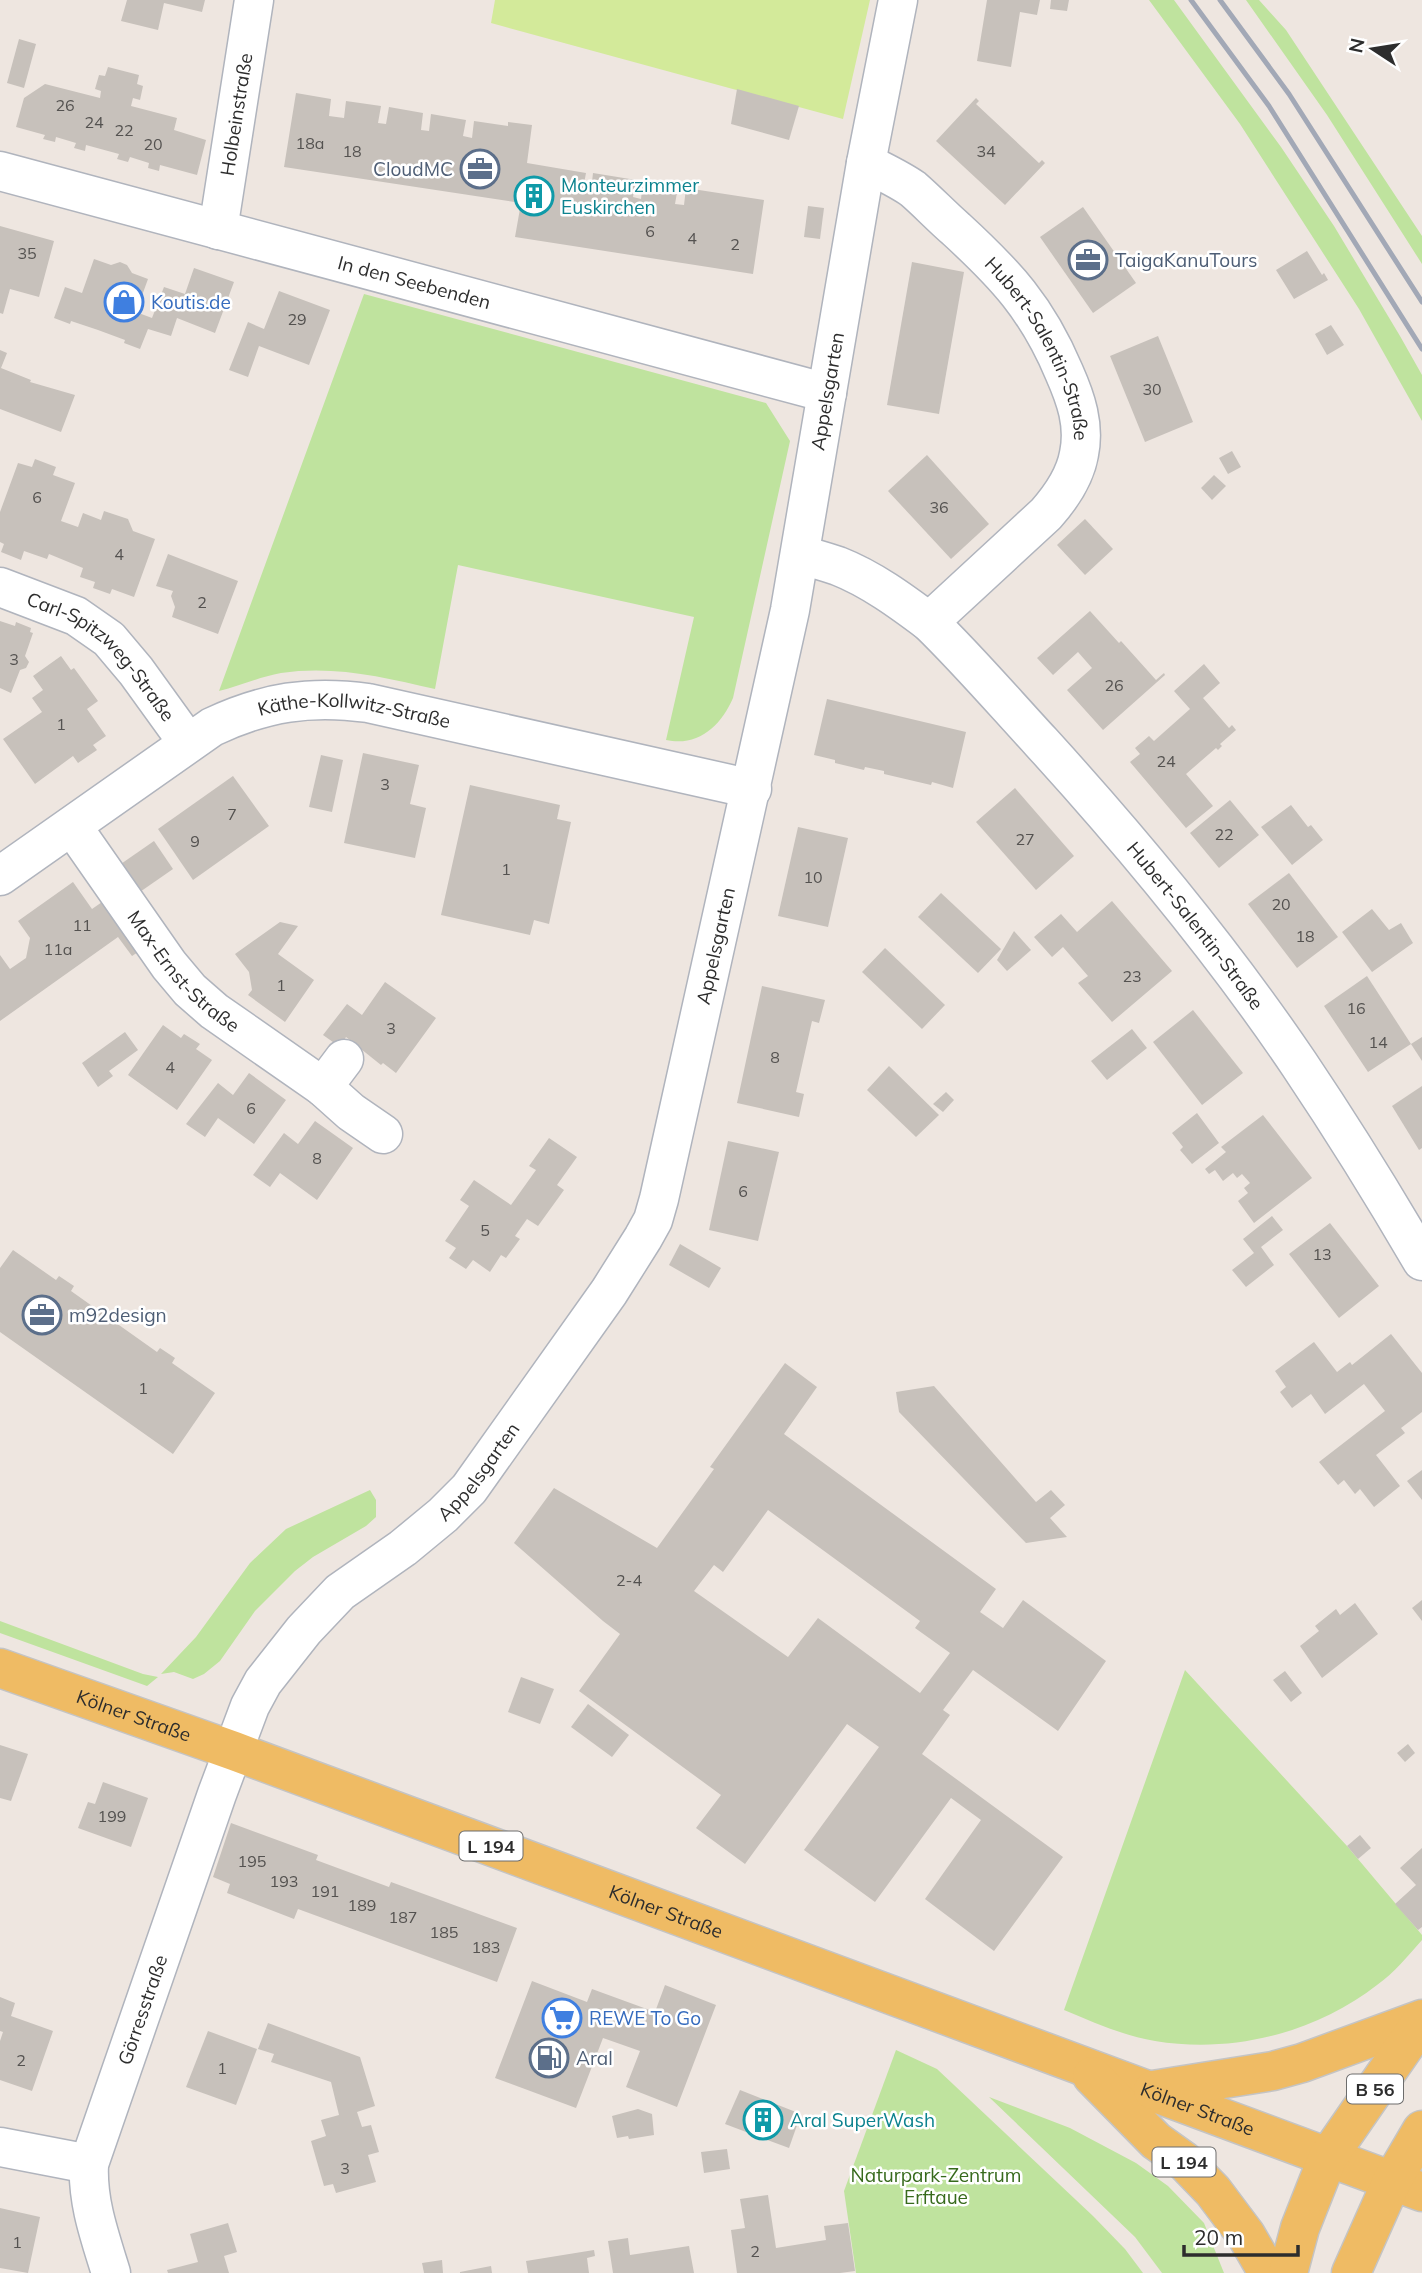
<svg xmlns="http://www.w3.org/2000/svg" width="1422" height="2273" font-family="Mulish,sans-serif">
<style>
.green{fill:#bfe39e}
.pitch{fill:#d3ea9a}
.building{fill:#c7c1bb;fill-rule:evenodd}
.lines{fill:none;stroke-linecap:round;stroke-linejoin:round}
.minor-casing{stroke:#b0b4bd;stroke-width:41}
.primary-casing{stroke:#c4c4c4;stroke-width:41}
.minor{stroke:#fff;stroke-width:38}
.primary{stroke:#efbb64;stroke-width:38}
.rail{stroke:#a2a8b6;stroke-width:5}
.labels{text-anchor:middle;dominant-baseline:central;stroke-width:5;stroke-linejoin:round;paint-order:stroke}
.number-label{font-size:16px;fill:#545250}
.shield{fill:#fff;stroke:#6c6c6c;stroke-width:2}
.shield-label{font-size:18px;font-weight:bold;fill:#2d2d2d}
.street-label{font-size:19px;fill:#2d2d2d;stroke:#fff}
.service-label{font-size:19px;fill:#4e5e75;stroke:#fff;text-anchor:start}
.culture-label{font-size:19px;fill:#0d838f;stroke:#fff;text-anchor:start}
.shop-label{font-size:19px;fill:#366cbe;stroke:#fff;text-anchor:start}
.park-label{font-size:19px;fill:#376a1c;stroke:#fff}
</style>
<rect width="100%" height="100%" fill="#eee6e0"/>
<g class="green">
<path d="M1149,0h25l107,147 53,79 66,110 22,39v46l-63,-112 -119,-185z"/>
<path d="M1246,0h13l27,30 136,206v28l-95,-149z"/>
<path d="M364,294l402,109 24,38 -57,257c-12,28 -35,49 -67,42l28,-123 -236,-52 -23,124c-51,-12 -102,-24 -154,-16 -22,4 -41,13 -62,18z"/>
<path d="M370,1490l6,10v17l-10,9 -53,31 -18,14 -40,40 -35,50 -16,13 -11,5 -19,-7 -13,2 35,-37 54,-74 36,-34z"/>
<path d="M0,1621l143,53 15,3 -11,9 -147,-53z"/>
<path d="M1185,1670l162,176 75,89v5c-14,16 -28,33 -45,45 -62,48 -144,69 -222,56 -31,-5 -62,-19 -91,-31z"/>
<path d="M896,2050l41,19 156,147 32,33 18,24h-287l-12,-82z"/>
<path d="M989,2097l81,31 66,35 32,23 36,37 20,50h-62l-27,-36z"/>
</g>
<path class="pitch" d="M495,0h375l-27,119 -352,-96z"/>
<g class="building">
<path d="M127,0h78l-3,12 -38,-9 -6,27 -37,-9z"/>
<path d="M987,0h53l-3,15 -17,-3 -9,55 -34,-6z"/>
<path d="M1051,0h18l-2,11 -17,-2z"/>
<path d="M19,39l17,5 -12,44 -17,-5z"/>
<path d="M108,67l31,8 -2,9 6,2 -3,14 -7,-2 -2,8 46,12 -3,12 32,10 -9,35 -37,-10 -1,6 -11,-3 1,-5 -19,-6 -2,5 -11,-3 2,-5 -33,-9 -1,6 -11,-3 2,-5 -20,-6 -1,5 -12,-3 2,-4 -29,-8 8,-29 21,-14 55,14 1,-7 -6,-2 4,-14 6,1z"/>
<path d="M737,89l62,17 -10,34 -58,-16z"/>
<path d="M296,93l35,6 -2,17 15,2 2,-17 35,5 -3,17 8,1 3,-17 34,6 -2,17 8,1 2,-17 35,6 -3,16 9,2 2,-17 34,5v-4l24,3 -5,38 59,10 -3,16 8,2 2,-18 43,7 -3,17 8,2 2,-17 35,5 -3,17 9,1 2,-17 78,12 -11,74 -238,-37 6,-34 -237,-36z"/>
<path d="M976,98l3,3 -3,3 63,59 3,-3 3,3 -40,42 -69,-64z"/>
<path d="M808,206l16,2 -4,31 -16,-2z"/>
<path d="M1083,207l53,76 -43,30 -53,-76z"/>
<path d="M0,226l54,15 -15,56 -29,-8 -7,25 -3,-1z"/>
<path d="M1307,251l15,24 2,-2 4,7 -34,19 -18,-29z"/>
<path d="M94,259l17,6 9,-3 7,3 5,8 16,6 -12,33 16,6 12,-31 21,7 9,-26 40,14 -19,51 -38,-15 -6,18 -23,-7 -8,20 -16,-6 1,-3 -27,-10 -27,-9 -1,3 -16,-6 11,-31 17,6z"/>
<path d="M912,262l52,10 -25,142 -52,-9z"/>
<path d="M279,291l51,19 -21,55 -50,-19 -11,31 -19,-7 19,-48 16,7z"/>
<path d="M1331,325l13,20 -17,10 -12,-21z"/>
<path d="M1158,336l35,86 -48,20 -35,-86z"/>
<path d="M0,350l7,3 -6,15 30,12 -1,2 45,13 -14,37 -61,-23z"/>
<path d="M1232,451l9,16 -13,7 -9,-16z"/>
<path d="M927,455l62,69 -38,35 -63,-68z"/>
<path d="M35,459l21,8 -3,8 22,8 -14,38 17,6 5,-14 18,7 3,-9 24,8 5,12 22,8 -21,58 -22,-8 -2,5 -17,-6 2,-6 -15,-5 3,-9 -34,-14 -2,5 -23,-8 -3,9 -20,-8 3,-8 -4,-2v-30l18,-49 14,4z"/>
<path d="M1214,475l12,11 -14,14 -11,-12z"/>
<path d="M1085,519l28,30 -28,26 -28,-30z"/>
<path d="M168,554l70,27 -20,53 -46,-17 3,-10 -4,-11 2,-5 -17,-5z"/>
<path d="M1090,611l29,32 2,-2 35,39 8,-7 1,2 -62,55 -36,-40 25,-22 -14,-16 -25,23 -16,-17z"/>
<path d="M0,621l15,5 1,-4 15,6 -1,4 3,1 -8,23 4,6 -3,6 -6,2 -9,23 -11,-5z"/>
<path d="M61,656l10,14 3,-2 24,33 -11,8 19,27 -13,9 4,5 -19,13 -5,-7 -38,28 -32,-45 39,-27 -10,-14 11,-8 -10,-14z"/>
<path d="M1204,664l16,19 -17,15 26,30 3,-3 4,5 -16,14 2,2 -4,4 -2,-2 -30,26 27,32 -27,22 -56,-66 10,-8 -5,-6 14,-12 5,5 36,-32 -16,-18z"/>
<path d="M827,699l139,33 -13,56 -21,-6 -1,3 -47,-11v-3l-19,-4 -1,3 -29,-7v-3l-21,-5z"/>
<path d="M363,753l56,12 -9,39 16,4 -11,50 -71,-15z"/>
<path d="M321,755l22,5 -11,52 -23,-5z"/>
<path d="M233,776l36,50 -76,54 -35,-51z"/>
<path d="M470,785l90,20 -3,14 14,3 -22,102 -15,-4 -4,15 -89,-20z"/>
<path d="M1015,788l59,68 -38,34 -60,-68z"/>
<path d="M1230,800l29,35 -40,33 -29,-35z"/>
<path d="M1291,805l17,22 3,-2 12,15 -31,25 -31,-38z"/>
<path d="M798,827l50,11 -20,89 -50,-11z"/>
<path d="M154,841l19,28 -36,25 -19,-28z"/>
<path d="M1289,873l49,64 -41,31 -49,-64z"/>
<path d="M73,882l19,27 13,-9 36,50 -9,6 -14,-19 -118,84v-66l10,14 16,-11 4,-20 -12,-17z"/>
<path d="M941,893l60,56 -23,24 -60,-56z"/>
<path d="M1112,901l60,70 -60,51 -34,-39 10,-7 -25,-29 -11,10 -18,-20 27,-23 16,18z"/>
<path d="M1372,909l17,21 12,-7 12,20 -41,29 -30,-40z"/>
<path d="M280,922l18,4 -20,28 36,26 -29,42 -37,-27 4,-5 -3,-18 -14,-18z"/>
<path d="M1014,931l17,19 -24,21 -10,-11z"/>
<path d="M885,948l60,57 -23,24 -60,-57z"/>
<path d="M1367,976l44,68 -43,28 -44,-66z"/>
<path d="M385,982l51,36 -40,55 -13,-10 -2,2 -35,-28 -6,10 -17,-12 24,-31 15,11z"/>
<path d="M762,986l63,14 -6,23 -7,-2 -16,71 8,2 -5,23 -62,-14z"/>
<path d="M1193,1010l50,63 -41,32 -49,-63z"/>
<path d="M163,1025l18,13 3,-4 16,10 -4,5 16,11 -35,50 -49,-35z"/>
<path d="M1132,1029l15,19 -40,32 -16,-19z"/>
<path d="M125,1032l13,18 -29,21 4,5 -15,11 -16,-24z"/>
<path d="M1422,1037v24l-11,-17z"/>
<path d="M889,1066l50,49 -23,22 -49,-47z"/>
<path d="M249,1073l37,27 -32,44 -36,-26 -13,19 -19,-13 32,-41 15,12z"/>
<path d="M1422,1086v62l-3,2 -27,-44z"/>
<path d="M946,1092l8,8 -11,12 -10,-8z"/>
<path d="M1197,1113l22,30 -27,21 -12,-14 3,-3 -11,-14z"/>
<path d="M1263,1115l49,63 -58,45 -16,-22 10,-8 -4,-5 6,-5 -8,-9 -5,4 -4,-5 -10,8 -8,-11 -6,4 -4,-5 21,-17 -5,-5z"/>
<path d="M315,1121l38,27 -36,52 -37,-27 -10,14 -17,-12 31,-42 14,11z"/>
<path d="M549,1138l28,19 -20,28 7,5 -26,36 -11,-7 -12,17 5,3 -14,19 -5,-3 -11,17 -17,-12 -7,9 -17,-11 7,-10 -11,-7 24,-35 -9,-6 14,-20 37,25 25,-35 -7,-4z"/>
<path d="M728,1141l51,11 -21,89 -49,-11z"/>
<path d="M1272,1216l11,14 -22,17 13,18 -28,22 -14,-17 22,-17 -11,-14z"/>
<path d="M1330,1223l49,63 -40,32 -50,-64z"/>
<path d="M680,1244l41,24 -12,20 -40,-23z"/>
<path d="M13,1250l43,30 3,-4 15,10 -3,5 86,61 3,-4 15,10 -3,5 43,30 -42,61 -173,-122v-64z"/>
<path d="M1391,1334l31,39v39l-21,16 4,5 -29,22 24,31 -26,21 -14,-18 -5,5 -11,-14 -6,5 -19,-23 66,-51 -21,-27 -39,30 -14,-20 -19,14 -12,-16 6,-5 -11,-16 39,-29 23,30 13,-10 2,3z"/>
<path d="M785,1363l32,24 -33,47 212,155 -16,23 23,16 20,-28 83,61 -48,70 -85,-61 -30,40 7,5 -28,39 141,103 -69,94 -69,-52 56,-79 -30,-22 -76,104 -71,-52 75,-103 -32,-23 -102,140 -49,-36 25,-33 -142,-104 41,-57 -17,-13 -89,-78 40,-55 103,60 57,-79 -4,-2zM768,1510l152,111 -5,7 35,25 -30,40 -102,-75 -30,39 -94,-66 20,-26 9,7z"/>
<path d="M934,1386l102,116 15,-12 14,15 -15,13 17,19 -41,6 -127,-131 -3,-20z"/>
<path d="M1422,1470v30l-15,-19z"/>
<path d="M1422,1600v21l-10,-13z"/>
<path d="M1355,1603l23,31 -56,44 -22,-32 19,-15 -4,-5 21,-17 4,6z"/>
<path d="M1285,1671l17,22 -11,9 -18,-22z"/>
<path d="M521,1677l33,12 -14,35 -32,-12z"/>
<path d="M588,1704l41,31 -17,22 -41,-30z"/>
<path d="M1408,1744l7,9 -10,9 -8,-9z"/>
<path d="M0,1745l28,9 -17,47 -11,-3z"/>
<path d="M103,1782l45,16 -17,49 -53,-19 10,-26 7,2z"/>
<path d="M231,1823l87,32 -2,5 73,27 2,-5 126,46 -20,54 -199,-73 -4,10 -67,-26 3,-9 -17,-7z"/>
<path d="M1360,1835l11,13 -13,11 -11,-13z"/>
<path d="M1422,1848v79l-4,3 -23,-26 21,-19 -16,-17z"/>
<path d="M532,1981l55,21 5,-13 63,23 10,-27 51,20 -39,102 -51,-20 14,-36 -37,-13 -27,70 -81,-30z"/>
<path d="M0,1997l15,6 -4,13 42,15 -21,60 -32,-11v-39l3,-9 -3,-1z"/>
<path d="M268,2023l92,34 15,49 -18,6 5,15 9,-2 8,27 -11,3 8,27 -40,11 -3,-9 -9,2 -13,-45 15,-5 -5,-16 18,-5 -8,-33 -60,-20 3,-8 -16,-5z"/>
<path d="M208,2031l49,18 -21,56 -50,-18z"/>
<path d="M740,2090l61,24 -12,34 -64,-24z"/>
<path d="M638,2109l14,5 2,21 -25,4 -1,-3 -11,2 -5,-22z"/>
<path d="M727,2149l3,20 -26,4 -3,-21z"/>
<path d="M768,2195l8,53 50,-8 -2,-14 24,-3 7,48 -15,2h-103l-6,-43 14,-2 -5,-29z"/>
<path d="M0,2208l40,9 -12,56 -28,-5z"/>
<path d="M228,2223l9,29 -13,4 5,17h-61l-1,-3 31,-8 -8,-28z"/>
<path d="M628,2238l2,17 59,-9 5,27h-81l-5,-32z"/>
<path d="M594,2250l1,6 -8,2 2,15h-61l-2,-12z"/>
<path d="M442,2260l1,13h-19l-2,-10z"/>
<path d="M491,2266l1,7h-32v-1z"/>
</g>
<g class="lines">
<defs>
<g id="minor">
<path id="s1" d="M866,163c15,8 33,16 47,26 15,13 28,27 43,40 50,46 81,79 108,143 12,27 21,53 15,82 -4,23 -18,43 -33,60l-117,108"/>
<path id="s2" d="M0,171l827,222"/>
<path id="s3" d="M218,230l36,-230"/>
<path id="s4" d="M800,555c13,3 26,7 38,11 33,13 63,35 91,56 39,38 75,80 112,120 92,101 181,208 258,322 43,64 84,130 123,197"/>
<path id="s5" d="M0,587l76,29 33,23 27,32 52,72"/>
<path id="s6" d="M72,826l97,139 21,25 24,21 109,76 28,25 32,22"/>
<path id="s7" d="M0,876l212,-149c53,-25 98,-32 156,-24l384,86"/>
<path d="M323,1087l21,-28"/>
<path d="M0,2147l89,17"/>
<path id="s8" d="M111,2273c-11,-36 -24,-71 -22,-109l128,-370 33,-88 13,-24 41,-52 36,-38 63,-44 40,-33 26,-26 140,-197 34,-54 10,-18 6,-21 131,-589 76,-447 32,-163"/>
</g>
<g id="primary">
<path id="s9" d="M0,1668l234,83 1188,441"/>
<path d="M1092,2076l64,65 28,20 29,30 33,44 22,38"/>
<path d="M1153,2090l120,-19 29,-8 120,-44"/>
<path d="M1288,2273l12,-45 28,-71 94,-136"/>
<path d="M1351,2273l41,-92 30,-51"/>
</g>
</defs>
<use href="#minor" class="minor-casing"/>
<use href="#primary" class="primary-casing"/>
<use href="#minor" class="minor"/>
<use href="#primary" class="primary"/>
<g class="rail">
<path d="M1191,0l78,106 153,243"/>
<path d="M1220,0l69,94 133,208"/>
</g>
</g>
<defs>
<symbol id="office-ring" viewBox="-11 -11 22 22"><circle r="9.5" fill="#fff" stroke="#5c6f8a" stroke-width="1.5"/><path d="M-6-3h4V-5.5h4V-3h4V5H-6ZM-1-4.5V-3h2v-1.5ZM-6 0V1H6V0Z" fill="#5c6f8a"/></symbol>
<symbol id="building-ring" viewBox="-11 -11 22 22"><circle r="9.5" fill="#fff" stroke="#0f9aa8" stroke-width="1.5"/><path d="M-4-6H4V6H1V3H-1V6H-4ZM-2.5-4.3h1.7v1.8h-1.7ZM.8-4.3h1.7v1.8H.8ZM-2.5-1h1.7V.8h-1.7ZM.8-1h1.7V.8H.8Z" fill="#0f9aa8"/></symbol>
<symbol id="shop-ring" viewBox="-11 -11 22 22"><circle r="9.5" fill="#fff" stroke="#3f7fe0" stroke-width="1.5"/><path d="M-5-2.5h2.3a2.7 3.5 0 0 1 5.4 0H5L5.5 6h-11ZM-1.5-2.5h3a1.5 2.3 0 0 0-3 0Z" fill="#3f7fe0"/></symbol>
<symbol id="supermarket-ring" viewBox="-11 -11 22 22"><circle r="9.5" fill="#fff" stroke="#3f7fe0" stroke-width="1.5"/><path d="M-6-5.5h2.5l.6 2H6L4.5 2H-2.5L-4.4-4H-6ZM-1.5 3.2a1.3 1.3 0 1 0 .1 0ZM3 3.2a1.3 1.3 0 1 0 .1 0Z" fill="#3f7fe0"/></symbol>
<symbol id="fuel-ring" viewBox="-11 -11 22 22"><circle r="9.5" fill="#fff" stroke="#5c6f8a" stroke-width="1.5"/><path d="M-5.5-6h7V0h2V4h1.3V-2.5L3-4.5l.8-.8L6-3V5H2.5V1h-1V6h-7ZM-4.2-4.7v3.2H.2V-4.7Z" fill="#5c6f8a"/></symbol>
</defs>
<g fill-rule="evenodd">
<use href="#office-ring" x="458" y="147" width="44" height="44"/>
<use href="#building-ring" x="512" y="174" width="44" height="44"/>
<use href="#office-ring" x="1066" y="238" width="44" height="44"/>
<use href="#shop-ring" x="102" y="280" width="44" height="44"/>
<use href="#office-ring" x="20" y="1293" width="44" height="44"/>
<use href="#supermarket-ring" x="540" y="1996" width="44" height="44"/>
<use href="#fuel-ring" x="527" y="2036" width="44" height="44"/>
<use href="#building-ring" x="741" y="2098" width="44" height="44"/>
</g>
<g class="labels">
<g class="number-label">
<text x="65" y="105">26</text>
<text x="94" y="122">24</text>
<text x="124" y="130">22</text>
<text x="310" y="143">18a</text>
<text x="153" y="144">20</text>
<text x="352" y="151">18</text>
<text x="986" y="151">34</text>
<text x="650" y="231">6</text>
<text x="692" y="238">4</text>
<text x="735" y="244">2</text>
<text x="27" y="253">35</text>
<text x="297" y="319">29</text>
<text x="1152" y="389">30</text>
<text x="37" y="497">6</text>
<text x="939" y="507">36</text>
<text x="119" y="554">4</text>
<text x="202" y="602">2</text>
<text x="14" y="659">3</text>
<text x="1114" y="685">26</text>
<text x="61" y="724">1</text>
<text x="1166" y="761">24</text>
<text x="385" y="784">3</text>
<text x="232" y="814">7</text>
<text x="1224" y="834">22</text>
<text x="1025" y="839">27</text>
<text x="195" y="841">9</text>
<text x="506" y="869">1</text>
<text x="813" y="877">10</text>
<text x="1281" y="904">20</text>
<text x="82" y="925">11</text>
<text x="1305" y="936">18</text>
<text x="58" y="949">11a</text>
<text x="1132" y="976">23</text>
<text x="281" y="985">1</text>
<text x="1356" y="1008">16</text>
<text x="391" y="1028">3</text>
<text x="1378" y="1042">14</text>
<text x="775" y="1057">8</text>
<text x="170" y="1067">4</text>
<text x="251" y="1108">6</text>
<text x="317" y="1158">8</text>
<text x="743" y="1191">6</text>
<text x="485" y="1230">5</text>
<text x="1322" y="1254">13</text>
<text x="143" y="1388">1</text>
<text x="629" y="1580">2-4</text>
<text x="112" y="1816">199</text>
<text x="252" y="1861">195</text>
<text x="284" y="1881">193</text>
<text x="325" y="1891">191</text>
<text x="362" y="1905">189</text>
<text x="403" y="1917">187</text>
<text x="444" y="1932">185</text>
<text x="486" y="1947">183</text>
<text x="21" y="2060">2</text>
<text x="222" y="2068">1</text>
<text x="345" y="2168">3</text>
<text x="17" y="2242">1</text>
<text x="755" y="2251">2</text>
</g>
<g class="shield">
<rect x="459.5" y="1831.5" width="63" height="29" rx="5"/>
<rect x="1347" y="2074.5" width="56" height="29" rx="5"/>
<rect x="1152.5" y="2147.5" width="63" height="29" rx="5"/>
</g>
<g class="shield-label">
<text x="491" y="1846">L 194</text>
<text x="1375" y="2089">B 56</text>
<text x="1184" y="2162">L 194</text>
</g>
<g class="street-label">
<text stroke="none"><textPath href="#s3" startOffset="117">Holbeinstraße</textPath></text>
<text stroke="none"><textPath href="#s2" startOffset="429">In den Seebenden</textPath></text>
<text stroke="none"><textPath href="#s1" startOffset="261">Hubert-Salentin-Straße</textPath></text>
<text stroke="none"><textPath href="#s8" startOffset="2082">Appelsgarten</textPath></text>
<text stroke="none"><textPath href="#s5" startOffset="126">Carl-Spitzweg-Straße</textPath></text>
<text stroke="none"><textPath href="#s7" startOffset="406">Käthe-Kollwitz-Straße</textPath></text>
<text stroke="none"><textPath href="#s4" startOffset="551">Hubert-Salentin-Straße</textPath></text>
<text stroke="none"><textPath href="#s8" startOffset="1516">Appelsgarten</textPath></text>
<text stroke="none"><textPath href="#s6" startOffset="184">Max-Ernst-Straße</textPath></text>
<text stroke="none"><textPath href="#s8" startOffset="928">Appelsgarten</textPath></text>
<text stroke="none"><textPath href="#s9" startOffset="142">Kölner Straße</textPath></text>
<text stroke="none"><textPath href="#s9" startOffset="709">Kölner Straße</textPath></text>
<text stroke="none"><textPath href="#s8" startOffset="275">Görresstraße</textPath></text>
<text stroke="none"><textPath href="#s9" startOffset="1276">Kölner Straße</textPath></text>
</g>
<g class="service-label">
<text x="453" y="169" text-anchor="end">CloudMC</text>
<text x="1115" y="260">TaigaKanuTours</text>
<text x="69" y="1315">m92design</text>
<text x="576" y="2058">Aral</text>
</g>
<g class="culture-label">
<text x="561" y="185">Monteurzimmer<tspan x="561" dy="22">Euskirchen</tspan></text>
<text x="790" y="2120">Aral SuperWash</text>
</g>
<g class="shop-label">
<text x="151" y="302">Koutis.de</text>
<text x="589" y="2018">REWE To Go</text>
</g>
<g class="park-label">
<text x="936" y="2175">Naturpark-Zentrum<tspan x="936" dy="22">Erftaue</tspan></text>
</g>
</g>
<g transform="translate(1373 49) rotate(282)" stroke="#ffffff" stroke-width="5" paint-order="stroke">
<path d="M0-5L12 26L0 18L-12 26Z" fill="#2d2d2d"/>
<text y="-10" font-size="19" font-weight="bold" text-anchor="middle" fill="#2d2d2d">N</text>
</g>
<path d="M1184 2245v10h114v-10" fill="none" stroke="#2d2d2d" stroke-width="3.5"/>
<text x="1194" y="2245" font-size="21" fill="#2d2d2d" stroke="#ffffff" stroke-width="5" paint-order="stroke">20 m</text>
</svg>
